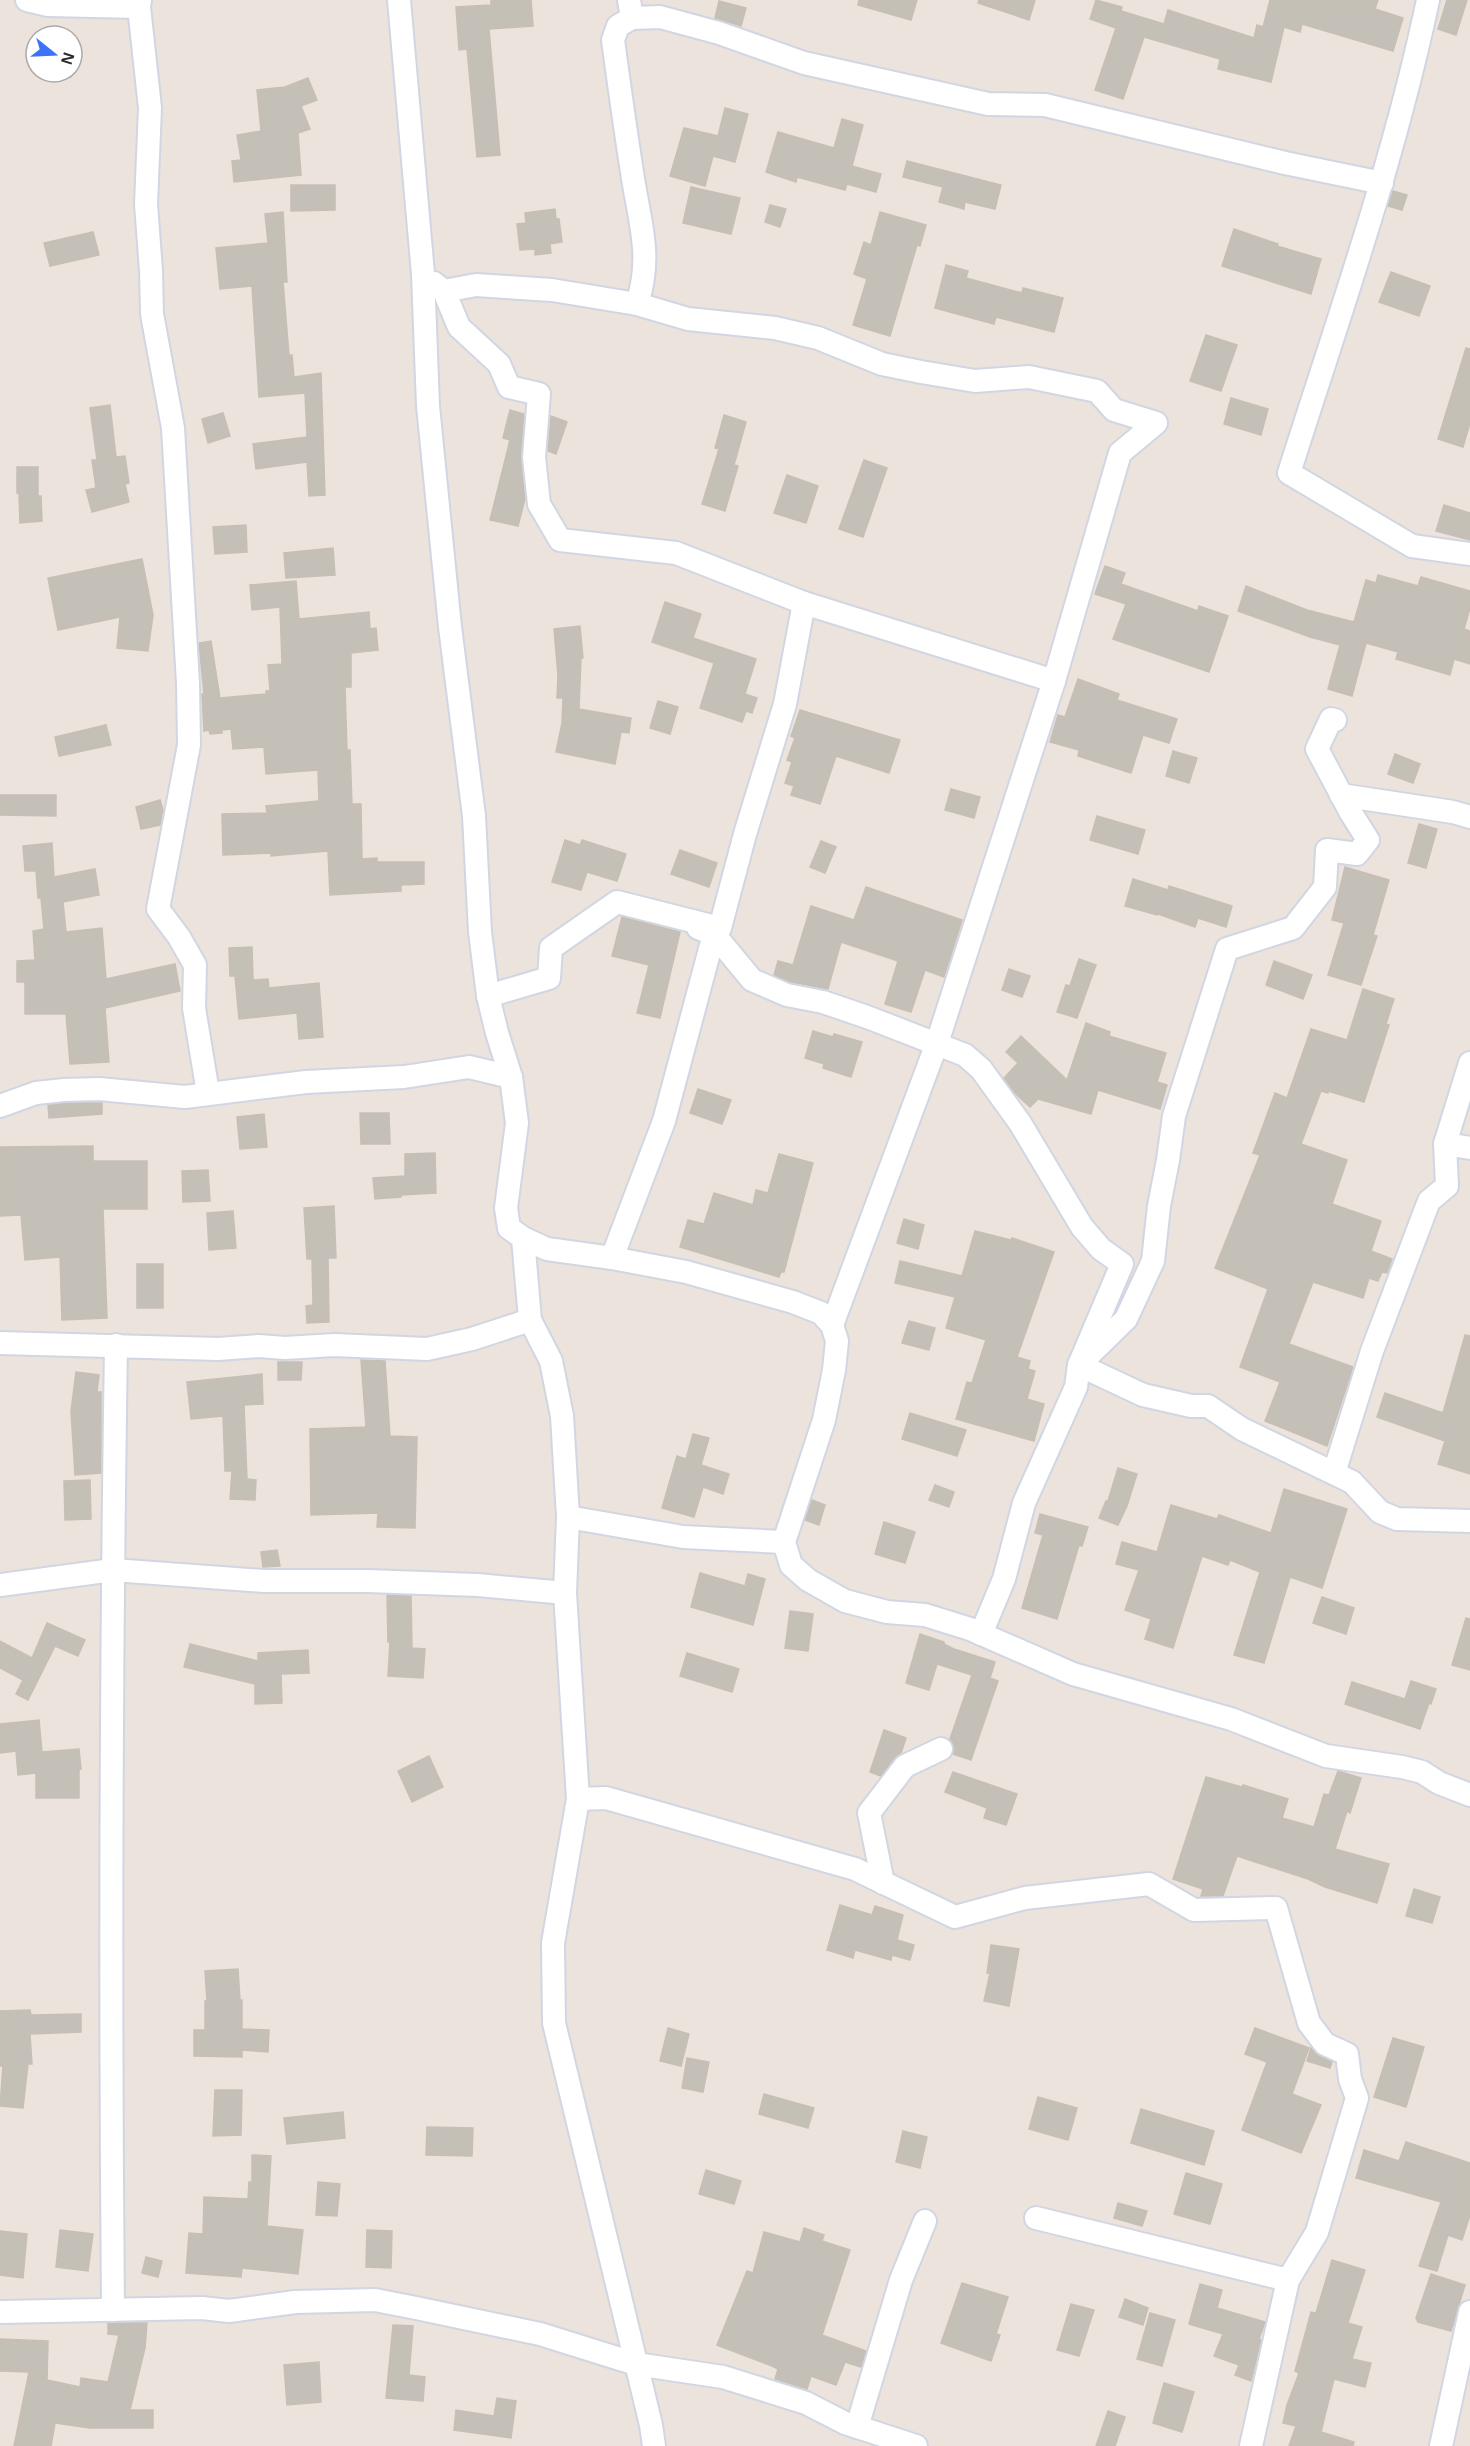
<svg xmlns="http://www.w3.org/2000/svg" width="1470" height="2446" font-family="Arial,sans-serif">
<style>
.building{fill:#c4bfb7;stroke:#c7bfb6;stroke-width:1.5}
.lines{fill:none;stroke-linecap:round;stroke-linejoin:round}
.minor-casing{stroke:#d1d6e3;stroke-width:26}
.minor{stroke:#fff;stroke-width:22}
</style>
<rect width="100%" height="100%" fill="#ece3dc"/>
<g class="building">
<path d="M491,0h40l2,26 -44,3 11,126 -23,2 -10,-108 -8,1 -3,-43 35,-2z"/>
<path d="M859,0h58l-6,20 -53,-15z"/>
<path d="M979,0h56l-6,20 -51,-17z"/>
<path d="M1096,0l26,7 -1,4 43,13 4,-14 86,28 3,-13 6,2 7,-27h108l-3,9 28,9 -10,33 -91,-27 -2,8 -16,-5 -13,55 -53,-13 2,-10 -76,-22 -21,62 -28,-9 21,-62 -26,-9z"/>
<path d="M1447,0h20l-11,35 -18,-6z"/>
<path d="M719,1l27,7 -5,18 -26,-8z"/>
<path d="M308,78l9,22 -16,6 9,23 -12,4 3,42 -67,7 -2,-21 9,-1 -4,-25 24,-4 -4,-41 28,-3z"/>
<path d="M725,108l23,6 -13,48 -22,-6 -8,30 -35,-10 14,-48 34,8z"/>
<path d="M842,119l21,6 -11,41 29,8 -5,18 -29,-8 -2,6 -48,-13 -1,5 -30,-10 12,-40 56,16z"/>
<path d="M907,161l94,24 -6,24 -30,-7 -1,7 -25,-7 4,-15 -40,-10z"/>
<path d="M291,185h44v25l-44,1z"/>
<path d="M691,187l49,11 -9,36 -48,-11z"/>
<path d="M1393,191l14,4 -5,15 -14,-4z"/>
<path d="M770,205l16,4 -6,18 -15,-5z"/>
<path d="M555,209l1,10h3l3,23 -12,2 1,9 -16,2v-6l-15,1 -3,-26 9,-1 -1,-10z"/>
<path d="M283,212l4,70h-4l6,73h3l2,22 27,-4 4,122 -16,1 -2,-34 -51,7 -3,-25 54,-7 -2,-44 -46,4 -7,-111 -32,3 -4,-41 52,-5 -3,-29z"/>
<path d="M880,212l46,13 -6,21 -3,-1 -27,91 -37,-11 14,-46 -13,-5 10,-32 7,3z"/>
<path d="M1234,229l44,15 -1,2 44,13 -10,35 -89,-28z"/>
<path d="M93,232l6,23 -49,11 -6,-23z"/>
<path d="M946,265l22,6 -2,7 56,15 1,-5 40,10 -9,34 -58,-15 -2,7 -59,-16z"/>
<path d="M1391,272l39,14 -11,30 -40,-14z"/>
<path d="M1206,335l31,10 -16,46 -31,-10z"/>
<path d="M1466,348l4,1v74l-7,24 -25,-8z"/>
<path d="M1231,398l37,11 -7,26 -37,-11z"/>
<path d="M110,405l6,52 9,-1 4,27 -4,1 4,18 -37,10 -6,-22 10,-2 -4,-28h5l-7,-52z"/>
<path d="M510,410l14,4 -3,42 4,43 -7,27 -28,-6 20,-80 -7,-2z"/>
<path d="M223,413l7,23 -22,7 -6,-24z"/>
<path d="M724,415l22,7 -12,43 4,1 -13,45 -23,-7 17,-55 -4,-1z"/>
<path d="M551,416l16,6 -11,32 -8,-3z"/>
<path d="M864,460l23,8 -24,69 -24,-8z"/>
<path d="M17,467h21v29h3l1,25 -22,2 -1,-30h-2z"/>
<path d="M787,475l31,11 -12,37 -32,-10z"/>
<path d="M1444,505l26,8v27l-34,-9z"/>
<path d="M246,525l1,27 -32,2 -2,-27z"/>
<path d="M333,548l2,27 -49,3 -2,-25z"/>
<path d="M142,559l11,56 -5,36 -31,-3 3,-31 -62,13 -10,-52z"/>
<path d="M1105,566l20,7 -4,11 77,27 1,-5 29,10 -19,56 -96,-33 13,-35 -31,-10z"/>
<path d="M1378,575l40,11 3,-9 49,14v17l-6,21 6,2v33l-16,-5 -4,16 -54,-16 2,-7 -32,-9 -14,53 -24,-7 12,-44 -30,-8 -72,-26 8,-25 61,24 47,12 12,-42 10,3z"/>
<path d="M296,581l3,38 70,-7 1,17 6,-1 2,22 -27,3v34h-6l2,63h3l2,54h9l1,55 15,-1v4h47v22l-23,1v6l-71,4 -2,-44 -57,5v-3l-48,2 -1,-41 45,-1 -1,-7 53,-5 -1,-31 -52,4 -2,-27 -31,2 -2,-20 -9,1v3l-12,1 -1,-4 -5,1 -2,-37h2l-5,-51 12,-2 9,57 46,-4v-3h4l-2,-26 14,-1 -2,-57 -28,3 -2,-25z"/>
<path d="M665,602l36,12 -8,24 63,21 -11,35 12,4 -5,15 -6,-2 -4,11 -42,-14 14,-45 -62,-21z"/>
<path d="M580,626l3,32h-2l-2,51 52,9 -2,15 -8,-1 -6,32 -59,-12 6,-29 1,-25h-6l1,-22 -4,-47z"/>
<path d="M1078,679l41,15 -2,6 60,19 -8,24 -26,-8 -12,38 -53,-17 1,-6 -29,-8 8,-27 7,2z"/>
<path d="M658,701l20,6 -8,27 -20,-6z"/>
<path d="M800,710l100,30 -11,33 -53,-17 -16,48 -29,-9 3,-9 -9,-3 7,-21 -5,-2 8,-22 -4,-2z"/>
<path d="M106,725l5,20 -52,11 -4,-19z"/>
<path d="M1173,751l24,7 -8,25 -23,-7z"/>
<path d="M1395,754l25,10 -7,19 -25,-9z"/>
<path d="M951,789l29,8 -6,21 -29,-8z"/>
<path d="M0,795h56v21l-56,-1z"/>
<path d="M160,800l3,10 -3,15 -19,4 -5,-22z"/>
<path d="M1097,816l48,14 -7,24 -48,-14z"/>
<path d="M1419,824l18,5 -11,39 -18,-5z"/>
<path d="M565,840l15,5 2,-5 44,14 -9,27 -30,-9 -6,18 -29,-8z"/>
<path d="M821,841l15,6 -11,26 -15,-6z"/>
<path d="M52,843l2,34 41,-8 4,26 -36,7 3,30 36,-4 4,51 69,-15 5,27 -75,17 4,54 -39,2 -4,-50h-41v-32h-8v-21l18,-1 -2,-29 11,-2 -3,-31h-3l-2,-27h-11l-2,-25z"/>
<path d="M680,850l37,13 -8,24 -38,-13z"/>
<path d="M1345,867l44,13 -16,55 4,1 -16,49 -33,-10 16,-52 -12,-3z"/>
<path d="M1133,879l35,11 1,-4 63,20 -6,21 -28,-9 -3,9 -37,-13 -1,1 -32,-9z"/>
<path d="M866,887l96,33 -18,57 -19,-7 -14,42 -26,-8 13,-43 -57,-19 -13,47 -37,-7 -17,-7 4,-14 15,4 18,-59 43,14z"/>
<path d="M622,917l58,15 -20,86 -23,-5 12,-48 -37,-9z"/>
<path d="M252,947l1,33 15,-1 1,9 50,-5 4,54 -24,2 -2,-26 -58,6 -4,-43h-5l-1,-28z"/>
<path d="M1079,959l17,6 -19,53 -20,-6 9,-27 4,1z"/>
<path d="M1274,961l38,14 -9,24 -37,-14z"/>
<path d="M1009,969l21,7 -8,21 -20,-7z"/>
<path d="M1363,989l31,10 -8,25 3,1 -25,77 -36,-11v2l-7,-2 -20,53 46,16 -15,44 49,17 -10,30 21,8 -5,14 -5,-1 -4,9 -9,-3 -6,20 -50,-16 -24,62 64,23 -26,79 -62,-25 15,-39 -40,-15 28,-78 -53,-21 45,-113 -7,-2 22,-60 12,5 24,-69 36,11z"/>
<path d="M1086,1023l24,9 -1,4 57,17 -9,29 10,3 -7,24 -62,-19 -7,24 -53,-15 -8,8 -15,-14 -11,-15 14,-15 -12,-11 15,-16 46,44z"/>
<path d="M813,1031l20,6 1,-3 28,8 -11,35 -28,-9 1,-4 -19,-6z"/>
<path d="M698,1089l33,11 -9,24 -32,-11z"/>
<path d="M65,1103h37v11l-53,4 -1,-13z"/>
<path d="M360,1113h29l1,31h-29z"/>
<path d="M264,1114l3,33 -27,2 -3,-32z"/>
<path d="M93,1146v15h54v48h-44l4,109 -45,2 -2,-63 -35,3 -4,-45 -21,1v-69z"/>
<path d="M435,1153l1,40 -35,2v2l-26,2 -2,-21 32,-2v-22z"/>
<path d="M779,1154l34,9 -29,109h-3l-2,5 -99,-30 8,-27 16,4 10,-31 39,12 3,-15 12,3z"/>
<path d="M208,1170l2,31 -27,1 -1,-31z"/>
<path d="M334,1206l2,52h-8l1,64 -22,1 -1,-17 7,-1 -1,-46h-5l-3,-51z"/>
<path d="M233,1211l3,37 -27,2 -2,-37z"/>
<path d="M904,1219l20,6 -6,24 -21,-6z"/>
<path d="M975,1231l36,9 1,-2 42,14 -37,105 13,4 -2,8 7,2 -8,28 17,5 -10,37 -78,-22 11,-37 5,1 14,-43 -40,-12 9,-31 -60,-14 5,-22 62,15z"/>
<rect x="137" y="1264" width="26" height="44"/>
<path d="M909,1321l26,7 -6,22 -27,-7z"/>
<path d="M1465,1335l5,1v138l-32,-10 7,-23 -68,-24 8,-24 58,20z"/>
<path d="M361,1360l24,1 5,75 27,1 -2,91 -38,-1 1,-14 -67,2 -1,-86 56,-2z"/>
<path d="M278,1362h24l-1,18h-23z"/>
<path d="M76,1372l23,3 -2,17h4v81l-26,2 -4,-64z"/>
<path d="M262,1374l1,30 -19,1 3,74 9,1 -1,20 -25,-1 2,-28h-7l-2,-55 -32,3 -4,-37z"/>
<path d="M910,1413l56,17 -9,26 -55,-17z"/>
<path d="M693,1434l16,4 -8,27 28,9 -6,20 -20,-7 -9,30 -32,-9 15,-52 9,3z"/>
<path d="M1118,1468l19,6 -10,32 -9,19 -19,-7 7,-17h2z"/>
<path d="M90,1480l1,39 -26,1 -1,-39z"/>
<path d="M935,1485l19,7 -5,15 -20,-7z"/>
<path d="M1284,1489l63,20 -25,79 -32,-11 -26,86 -30,-8 26,-83 -30,-12 -2,5 -26,-9 -29,92 -28,-9 6,-20 -26,-9 14,-40 -23,-6 6,-22 35,10 14,-47 46,14 2,-4 52,18z"/>
<path d="M812,1500l13,5 -6,20 -14,-5z"/>
<path d="M1040,1514l48,13 -6,19 -3,-1 -22,74 -35,-11 21,-73 -8,-2z"/>
<path d="M884,1522l31,10 -10,31 -30,-9z"/>
<path d="M277,1550l3,16 -17,1 -2,-15z"/>
<path d="M700,1573l45,13 3,-12 17,5 -12,46 -62,-18z"/>
<path d="M387,1595l24,1 1,52 13,1 -2,29 -35,-2 2,-34h-2z"/>
<path d="M1322,1597l32,11 -8,26 -33,-11z"/>
<path d="M790,1611l23,3 -5,37 -23,-3z"/>
<path d="M1466,1618l4,1v51l-18,-5z"/>
<path d="M47,1623l38,17 -7,16 -23,-10 -27,54 -12,-6 7,-14 -23,-12v-27l32,17z"/>
<path d="M920,1634l24,8v2l10,5 41,13 -5,16 8,3 -27,79 -18,-6v-10l-3,-5 22,-64 -35,-11 -8,26 -23,-7z"/>
<path d="M190,1644l68,17v-8l50,-3 1,23 -28,1 1,29 -27,1v-20l-71,-17z"/>
<path d="M687,1653l52,16 -7,23 -52,-16z"/>
<path d="M1411,1681l25,8 -5,15 -2,-1 -9,26 -75,-25 7,-22 53,17z"/>
<path d="M39,1720l3,32 37,-3 2,20 -2,1v28h-43v-25l-18,2 -2,-24 -16,2v-29z"/>
<path d="M884,1730l22,8 -5,15 -20,23 -11,-4z"/>
<path d="M429,1756l14,31 -31,15 -14,-31z"/>
<path d="M1338,1771l23,7 -11,35 -3,-2 -12,38 54,15 -12,39 -52,-16 -17,-8 -71,-23 -14,40h-22l2,-7 -30,-10 33,-102 36,10 1,-2 45,14 -6,19 32,9 10,-33 5,1z"/>
<path d="M953,1772l64,22 -11,31 -22,-7 3,-10 -42,-16z"/>
<path d="M1414,1889l26,8 -8,26 -26,-7z"/>
<path d="M840,1905l32,10 3,-9 28,9 -6,25 17,5 -4,15 -18,-5 -1,5 -36,-10 -2,8 -26,-8z"/>
<path d="M991,1945l28,4 -10,57 -25,-5 6,-28h-3z"/>
<path d="M238,1969l2,31h2v29l27,1 -1,22 -26,-2v7l-48,-1v-26h11v-29h2l-2,-30z"/>
<path d="M30,2010l1,5 50,-1v18l-51,2 2,30h-4l-5,44 -23,-2 3,-40h-3v-55z"/>
<path d="M668,2028l21,6 -8,32 -21,-5z"/>
<path d="M1255,2028l54,20 -17,46 29,11 -20,48 -59,-23 25,-68 -22,-8z"/>
<path d="M1393,2038l31,9 -18,60 -32,-10z"/>
<path d="M1311,2048l8,8 13,6 -2,6 -23,-7z"/>
<path d="M687,2058l22,4 -6,30 -21,-4z"/>
<path d="M215,2090h27l-1,45 -28,1z"/>
<path d="M764,2094l50,14 -6,20 -49,-14z"/>
<path d="M1038,2097l39,11 -9,32 -39,-11z"/>
<path d="M1141,2109l73,22 -10,34 -73,-22z"/>
<path d="M343,2112l2,26 -58,6 -3,-26z"/>
<path d="M427,2127l46,1 -1,28 -46,-1z"/>
<path d="M903,2131l24,6 -7,31 -24,-6z"/>
<path d="M1406,2142l64,21v52l-8,25 -14,-5 -11,36 -18,-5 22,-64 -85,-24 8,-28 35,11z"/>
<path d="M252,2155l19,1 -4,70 36,4 -5,44 -56,-6 -1,9 -55,-4 3,-40 14,1 1,-37 44,2 1,-17h3z"/>
<path d="M706,2170l35,11 -7,23 -35,-10z"/>
<path d="M1186,2173l36,11 -12,40 -36,-10z"/>
<path d="M318,2182l22,2 -3,32 -21,-1z"/>
<path d="M1118,2203l29,8 -5,15 -28,-8z"/>
<path d="M804,2228l20,7 -2,6 28,9 -28,85 44,16 -5,16 -16,-5 -9,23 -25,-9 -4,13 -32,-10 3,-10 -6,-3 -55,-21 30,-74 6,2 11,-41 36,10z"/>
<path d="M60,2230l33,4 -5,37 -32,-4z"/>
<path d="M367,2230l25,1 -1,37 -25,-1z"/>
<path d="M0,2231l27,3 -4,44 -23,-3z"/>
<path d="M146,2257l16,4 -4,16 -16,-4z"/>
<path d="M1332,2260l33,10 -17,53 14,4 -10,32 19,4 -6,24 -31,-8 -13,53 33,10 -1,4h-64l7,-20 -13,-3 4,-18 12,-32 -4,-2 16,-59 5,1z"/>
<path d="M1431,2274l34,11 -14,46 -33,-9 -2,-4z"/>
<path d="M962,2283l46,14 -12,37 4,1 -9,26 -50,-18z"/>
<path d="M1200,2284l22,6 -5,18 48,14 -6,17 2,1 -10,41 -16,-6 4,-10 -25,-9 9,-22 -34,-10z"/>
<path d="M1125,2299l23,9 -5,17 -24,-8z"/>
<path d="M1071,2304l23,6 -15,46 -22,-6z"/>
<path d="M1150,2313l25,7 -13,46 -25,-7z"/>
<path d="M108,2323h39l-2,25 -15,62h23v18h-63l-35,-5 -4,23h-37l15,-74 -29,-1v-32l48,2 -1,39 33,7 1,-9 27,4 11,-47 -11,-1z"/>
<path d="M393,2325l20,1 -4,49 16,2 -2,24 -37,-3z"/>
<path d="M319,2362l2,40 -34,3 -3,-40z"/>
<path d="M1164,2383l30,9 -12,40 -29,-9z"/>
<path d="M497,2398l19,3 -5,37 -57,-8 2,-20 38,6z"/>
<path d="M1108,2411l17,6 -10,29h-19z"/>
</g>
<g class="lines">
<defs>
<g id="minor">
<path d="M27,0l21,5 91,2"/>
<path d="M140,0l-1,7 11,101 -4,96 5,67 1,43 21,114 15,255 1,62 -31,164 21,28 16,28 -1,43 14,85"/>
<path d="M399,0l24,274 5,132 22,221 24,189 6,116 8,64 9,37 14,44 6,46 -11,85 3,20 14,10 24,11 65,9 74,14 107,30 28,11 11,12 5,16 -3,29 -10,50 -40,122 7,23 17,15 37,21 42,11 38,3 45,14 103,45 158,45 95,37 76,11 20,5 17,11 31,12"/>
<path d="M629,0l3,18 28,-1 59,16 85,30 184,41 57,1 240,58 97,20"/>
<path d="M1428,0c-34,161 -89,316 -139,473l123,73 58,8"/>
<path d="M632,18l-14,8 -5,14c6,44 12,88 19,132 7,49 21,83 5,132"/>
<path d="M434,283l10,8 15,36 40,37 10,23 30,7 -5,63 5,47 21,36 116,13 128,50 -19,101 -40,130 -25,94 -103,-26 -66,46 -2,30 -61,18"/>
<path d="M444,291l32,-6 76,5 85,14 51,15 87,9 43,10 64,26 39,8 54,9 54,-4 68,14 17,19 42,13 -36,30 -66,228 -250,-78"/>
<path d="M1341,795l112,17 17,5"/>
<path d="M698,928l16,6 38,46 35,15 36,7 44,15 98,38 16,14 39,54 62,104 19,22 21,15 -43,101 64,30 48,11h17l34,23 110,53 28,30 17,7 73,2"/>
<path d="M0,1106l36,-13 28,-3 35,-1 86,8 121,-15 98,-5 65,-10 42,10"/>
<path d="M1445,1144l25,-81"/>
<path d="M523,1238l7,82 21,41 11,55 6,101 -3,76 13,206 -25,144 1,80 97,402 3,21"/>
<path d="M612,1258l52,-137 50,-187"/>
<path d="M832,1325l105,-282 117,-362"/>
<path d="M0,1343l218,6 41,-3 26,2 49,-3 93,4 45,-10 58,-19"/>
<path d="M1334,1473l38,-122 57,-150 18,-15 -2,-42 25,4"/>
<path d="M568,1517l115,20 101,5"/>
<path d="M0,1585l113,-15 151,11h104l109,4 88,8"/>
<path d="M981,1634l23,-55 20,-76 52,-116 3,-22 47,-46 27,-58 6,-55 9,-46 6,-44 53,-167 66,-21 32,-41 2,-37 30,4 11,-14 -17,-27 -34,-64 14,-30 4,1"/>
<path d="M578,1799l28,-1 249,71 100,48 70,-19 124,-14 45,26 82,-2 33,115 16,21 22,10 3,25 7,19 -40,134 -29,48 -37,166"/>
<path d="M883,1883l-14,-70 36,-47 36,-17"/>
<path d="M1036,2218l252,62"/>
<path d="M113,2310c-3,-322 -2,-643 3,-965"/>
<path d="M0,2312l202,-4 27,3 66,-9 80,-2 41,8 124,26 96,30 87,13 83,26 39,20 71,23"/>
<path d="M857,2427l44,-147 24,-59"/>
<path d="M1441,2446l29,-134"/>
</g>
</defs>
<use href="#minor" class="minor-casing"/>
<use href="#minor" class="minor"/>
</g>
<g transform="translate(54 54) rotate(108)"><circle r="28" fill="#ffffff" stroke="#aaaaaa" stroke-width="1.5"/>
<path d="M0-4.5L10 22L0 15L-10 22Z" fill="#3b73fa"/>
<text y="-9" font-size="16" font-weight="bold" text-anchor="middle" fill="#2a2a2a">N</text>
</g>
</svg>
